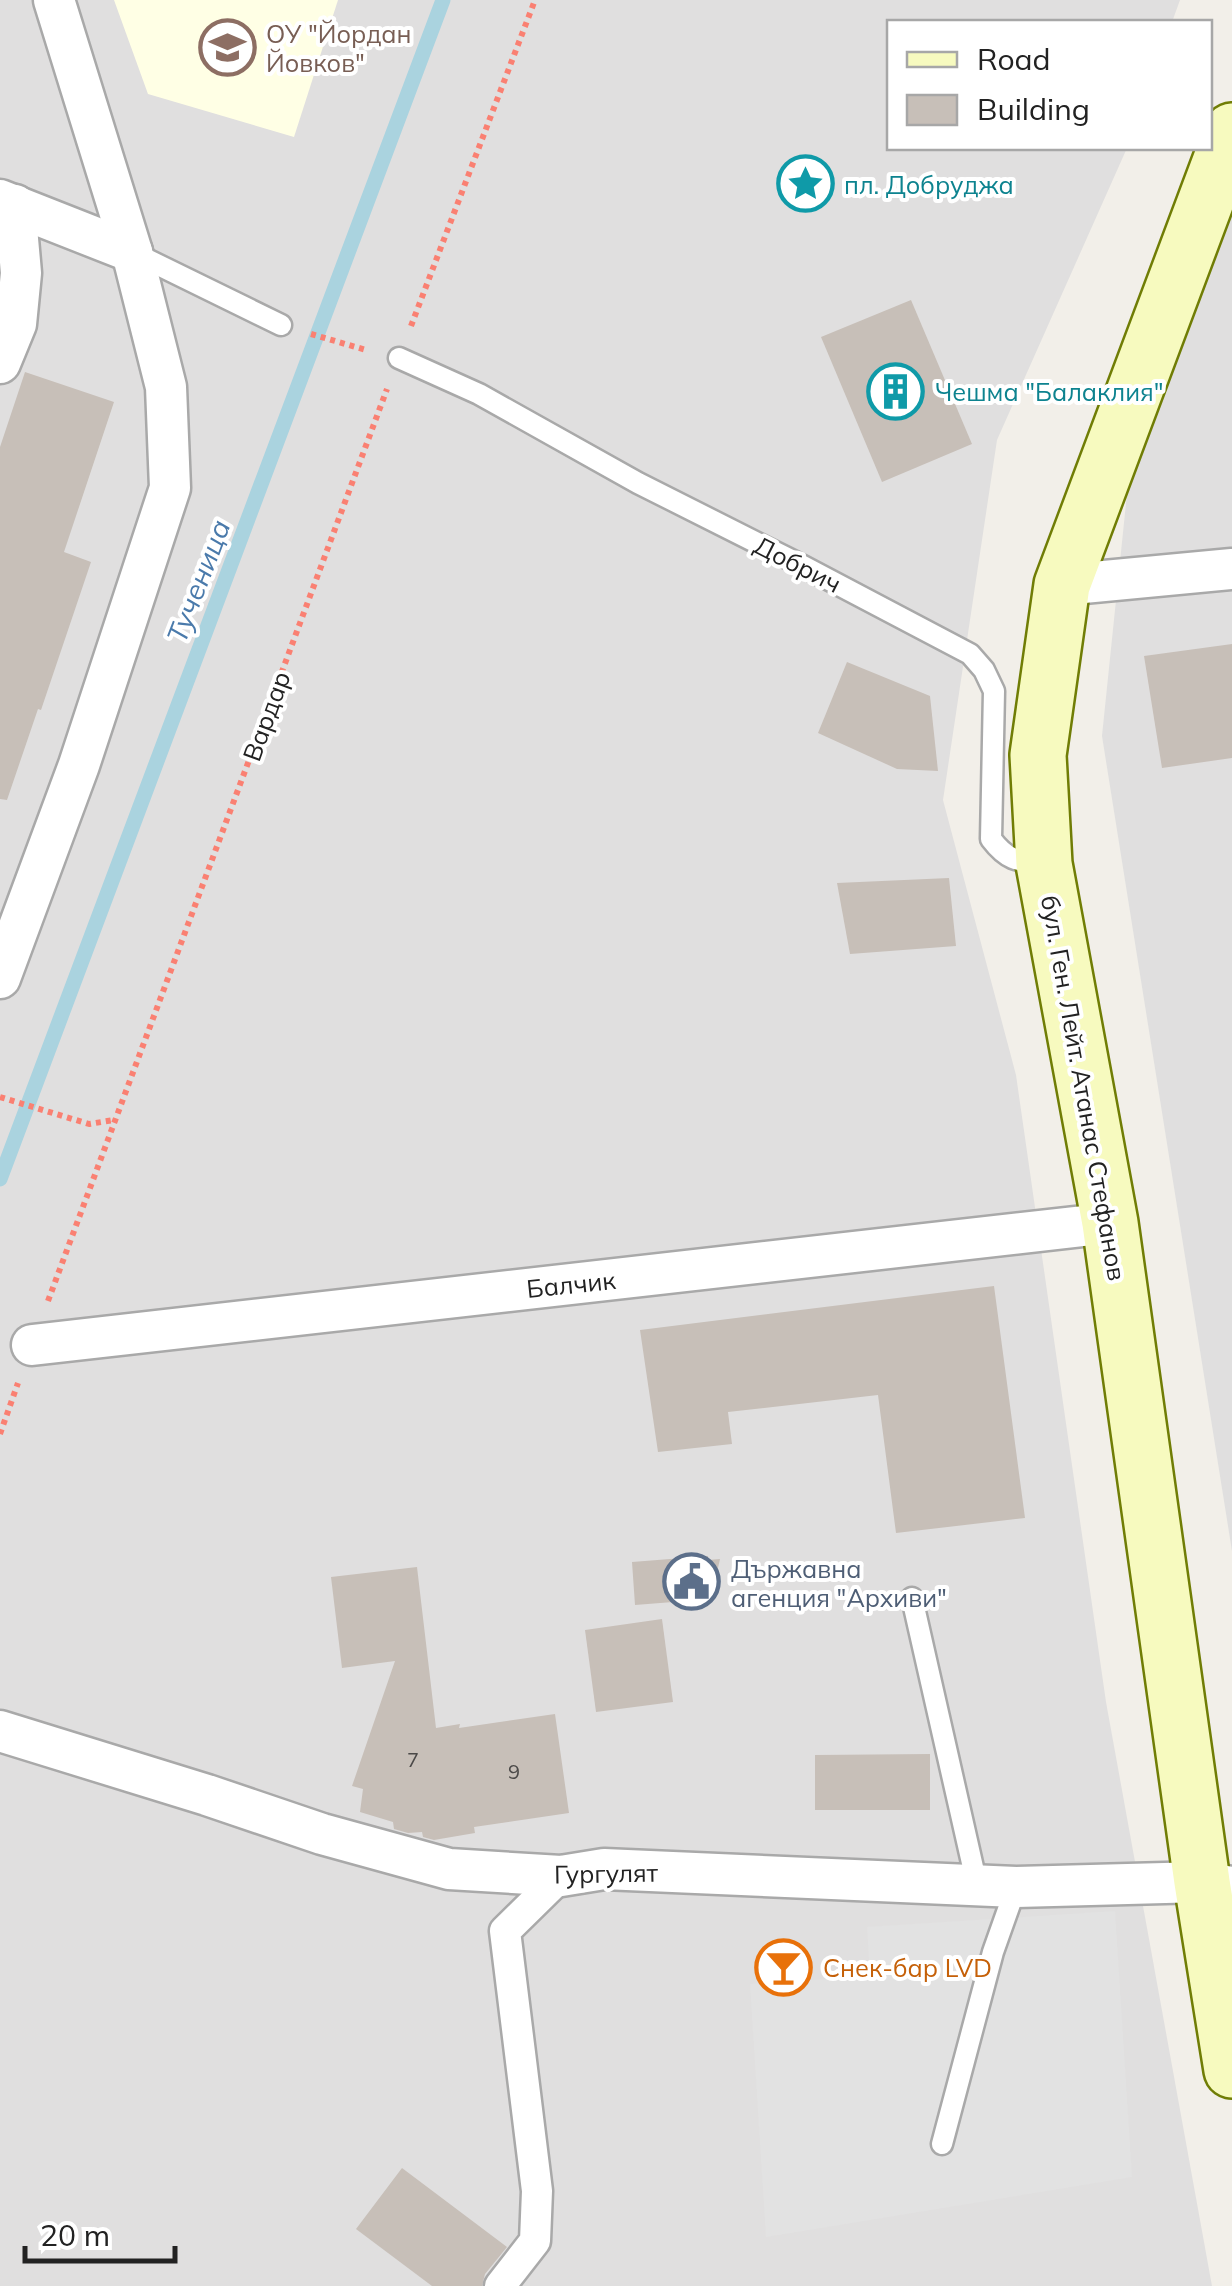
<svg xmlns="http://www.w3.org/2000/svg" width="1232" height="2286" font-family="Mulish,sans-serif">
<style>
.residential{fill:#e0dfdf}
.education{fill:#ffffe5}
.parking{fill:#e2e2e2}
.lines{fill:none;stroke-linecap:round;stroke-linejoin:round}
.stream{stroke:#aad3df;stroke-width:15}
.building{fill:#c7bfb8}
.service-casing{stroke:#a9a9a9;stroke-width:25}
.pedestrian-casing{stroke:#a9a9a9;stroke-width:35}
.minor-casing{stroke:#a9a9a9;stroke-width:45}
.secondary-casing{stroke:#707d05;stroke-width:60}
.path{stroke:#fa8072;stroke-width:6;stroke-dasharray:5 5;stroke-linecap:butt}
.service{stroke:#fff;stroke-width:20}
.pedestrian{stroke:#fff;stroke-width:30}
.minor{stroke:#fff;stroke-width:40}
.secondary{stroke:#f7fabf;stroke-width:55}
.labels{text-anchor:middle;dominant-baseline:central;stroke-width:8;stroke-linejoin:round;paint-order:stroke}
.number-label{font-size:20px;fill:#4b4948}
.education-label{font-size:25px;fill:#785e54;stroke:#fff;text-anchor:start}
.culture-label{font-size:25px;fill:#0d838f;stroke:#fff;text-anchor:start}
.street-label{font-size:25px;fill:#222;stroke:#fff}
.service-label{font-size:25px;fill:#4e5e75;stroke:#fff;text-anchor:start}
.food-label{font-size:25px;fill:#c56008;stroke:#fff;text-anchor:start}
.water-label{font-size:28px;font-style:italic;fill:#4a7aab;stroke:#fff}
</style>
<rect width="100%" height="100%" fill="#f2efe9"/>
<g class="residential">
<path d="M0,0h1180l-8,22h-282v126h237l-130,292 -54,360 73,275 90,627 106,584h-1212z"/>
<path d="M1232,174v1377l-130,-815 32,-310z"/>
</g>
<path class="education" d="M114,0h224l-44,137 -146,-43z"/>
<path class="parking" d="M1115,1911l17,266 -366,60 -16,-253 120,-8 -3,-49z"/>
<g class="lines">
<path class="stream" d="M0,1179l443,-1179"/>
</g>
<g class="building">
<path d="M911,300l61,144 -90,38 -61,-145z"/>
<path d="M25,372l89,30 -50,150 27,10 -50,148 -3,-1 -31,91 -7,-1v-352z"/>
<path d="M1232,644v114l-70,10 -18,-112z"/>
<path d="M847,662l83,34 8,75 -41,-2 -79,-36z"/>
<path d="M949,878l7,68 -106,8 -13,-71z"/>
<path d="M994,1286l31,232 -129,15 -18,-138 -150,17 4,32 -74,8 -18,-122z"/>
<path d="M708,1556v4l12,-1 -9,40 -76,6 -3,-43z"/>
<path d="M417,1567l19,161 24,-4 -1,4 96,-14 14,99 -95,14 1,6 -41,7 -11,-3 -1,-5 -14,1 -14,-4 -1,-7 -33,-10 3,-23 -11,-3 43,-125 -53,7 -11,-91z"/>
<path d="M662,1619l11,83 -77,10 -11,-82z"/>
<path d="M930,1754v56h-115v-55z"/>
<path d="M402,2168l105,79 -22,27 -3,12h-50l-76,-57z"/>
</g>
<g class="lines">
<defs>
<g id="service">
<path d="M134,253l147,72"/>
<path d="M399,358l80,36 159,89 161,81 171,90 14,16 10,21 -3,148c16,21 25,22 51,24"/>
<path d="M912,1598l65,287"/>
<path d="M942,2144l51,-192 23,-65"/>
</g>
<path id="pedestrian" d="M500,2286l35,-45 2,-50 -32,-260 56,-55"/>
<g id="minor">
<path d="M0,200l132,52"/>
<path d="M0,363l16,-39 5,-51 -6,-68"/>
<path d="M1062,585l170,-16"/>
<path d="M0,978l79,-213 91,-277 -4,-101 -34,-135 -78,-252"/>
<path d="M32,1345l1078,-122"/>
<path d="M0,1731l207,64 115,39 127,35 112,7 43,-7 412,18 186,-5 30,5"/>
</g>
<path id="secondary" d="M1232,131l-170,454 -24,170 6,109 66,359 92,659 30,188"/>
</defs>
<use href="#service" class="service-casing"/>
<use href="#pedestrian" class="pedestrian-casing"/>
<use href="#minor" class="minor-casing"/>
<use href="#secondary" class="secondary-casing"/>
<g class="path">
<path d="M411,326l124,-326"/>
<path d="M311,334l55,16"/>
<path d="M0,1097l89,27 25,-4"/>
<path d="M48,1301l339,-912"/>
<path d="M0,1434l18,-51"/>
</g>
<use href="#service" class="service"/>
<use href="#pedestrian" class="pedestrian"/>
<use href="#minor" class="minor"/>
<use href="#secondary" class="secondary"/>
</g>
<defs>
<symbol id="school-ring" viewBox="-11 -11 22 22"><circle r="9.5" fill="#fff" stroke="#8d6e63" stroke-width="1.5"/><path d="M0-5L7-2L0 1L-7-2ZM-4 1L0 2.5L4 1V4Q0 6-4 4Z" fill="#8d6e63"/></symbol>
<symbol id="sight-ring" viewBox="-11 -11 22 22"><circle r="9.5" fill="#fff" stroke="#0f9aa8" stroke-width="1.5"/><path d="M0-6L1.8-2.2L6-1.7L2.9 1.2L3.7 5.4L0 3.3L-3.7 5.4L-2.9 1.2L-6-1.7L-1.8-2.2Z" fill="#0f9aa8"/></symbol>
<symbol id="building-ring" viewBox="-11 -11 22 22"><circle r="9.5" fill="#fff" stroke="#0f9aa8" stroke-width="1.5"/><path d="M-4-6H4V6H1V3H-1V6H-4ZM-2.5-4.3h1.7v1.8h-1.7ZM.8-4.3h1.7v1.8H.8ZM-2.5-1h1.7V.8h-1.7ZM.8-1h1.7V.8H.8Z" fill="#0f9aa8"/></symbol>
<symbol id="civic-ring" viewBox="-11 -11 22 22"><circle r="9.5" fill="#fff" stroke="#5c6f8a" stroke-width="1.5"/><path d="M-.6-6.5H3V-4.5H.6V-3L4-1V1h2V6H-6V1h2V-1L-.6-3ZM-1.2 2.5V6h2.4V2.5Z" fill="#5c6f8a"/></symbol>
<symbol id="bar-ring" viewBox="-11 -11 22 22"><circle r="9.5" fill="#fff" stroke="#e8710a" stroke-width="1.5"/><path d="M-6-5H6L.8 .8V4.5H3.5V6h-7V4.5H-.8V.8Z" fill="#e8710a"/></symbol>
</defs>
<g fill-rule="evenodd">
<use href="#school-ring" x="196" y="16" width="63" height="63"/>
<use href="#sight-ring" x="774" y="152" width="63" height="63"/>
<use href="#building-ring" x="864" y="360" width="63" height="63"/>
<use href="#civic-ring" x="660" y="1550" width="63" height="63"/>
<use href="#bar-ring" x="752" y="1936" width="63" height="63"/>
</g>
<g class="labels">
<g class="number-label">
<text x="413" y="1759">7</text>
<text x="514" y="1771">9</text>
</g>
<g class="education-label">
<text x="266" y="33">ОУ "Йордан<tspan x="266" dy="29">Йовков"</tspan></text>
</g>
<g class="culture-label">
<text x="844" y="184">пл. Добруджа</text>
<text x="935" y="391">Чешма "Балаклия"</text>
</g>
<g class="street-label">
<text transform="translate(798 564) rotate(27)">Добрич</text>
<text transform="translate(266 716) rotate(-70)">Вардар</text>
<text transform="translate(1084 1088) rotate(80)">бул. Ген. Лейт. Атанас Стефанов</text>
<text transform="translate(571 1284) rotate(-6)">Балчик</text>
<text transform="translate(606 1873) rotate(-1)">Гургулят</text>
</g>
<g class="service-label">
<text x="731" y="1568">Държавна<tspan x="731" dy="29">агенция "Архиви"</tspan></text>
</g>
<g class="food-label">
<text x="823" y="1967">Снек-бар LVD</text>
</g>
<g class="water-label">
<text transform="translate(198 581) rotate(-69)">Тученица</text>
</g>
</g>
<rect x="887" y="20" width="325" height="130" fill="#ffffff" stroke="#a7a7a7" stroke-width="2.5"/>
<rect x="907" y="52" width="50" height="15" fill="#f7fabf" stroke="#a7a7a7" stroke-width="2.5"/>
<text x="977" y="70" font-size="30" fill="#222222">Road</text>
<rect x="907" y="95" width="50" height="30" fill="#c7bfb8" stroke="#a7a7a7" stroke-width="2.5"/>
<text x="977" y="120" font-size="30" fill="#222222">Building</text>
<path d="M25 2246v15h150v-15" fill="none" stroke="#222222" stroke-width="5"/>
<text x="40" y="2246" font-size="30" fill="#222222" stroke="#ffffff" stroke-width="8" paint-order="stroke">20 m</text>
</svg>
